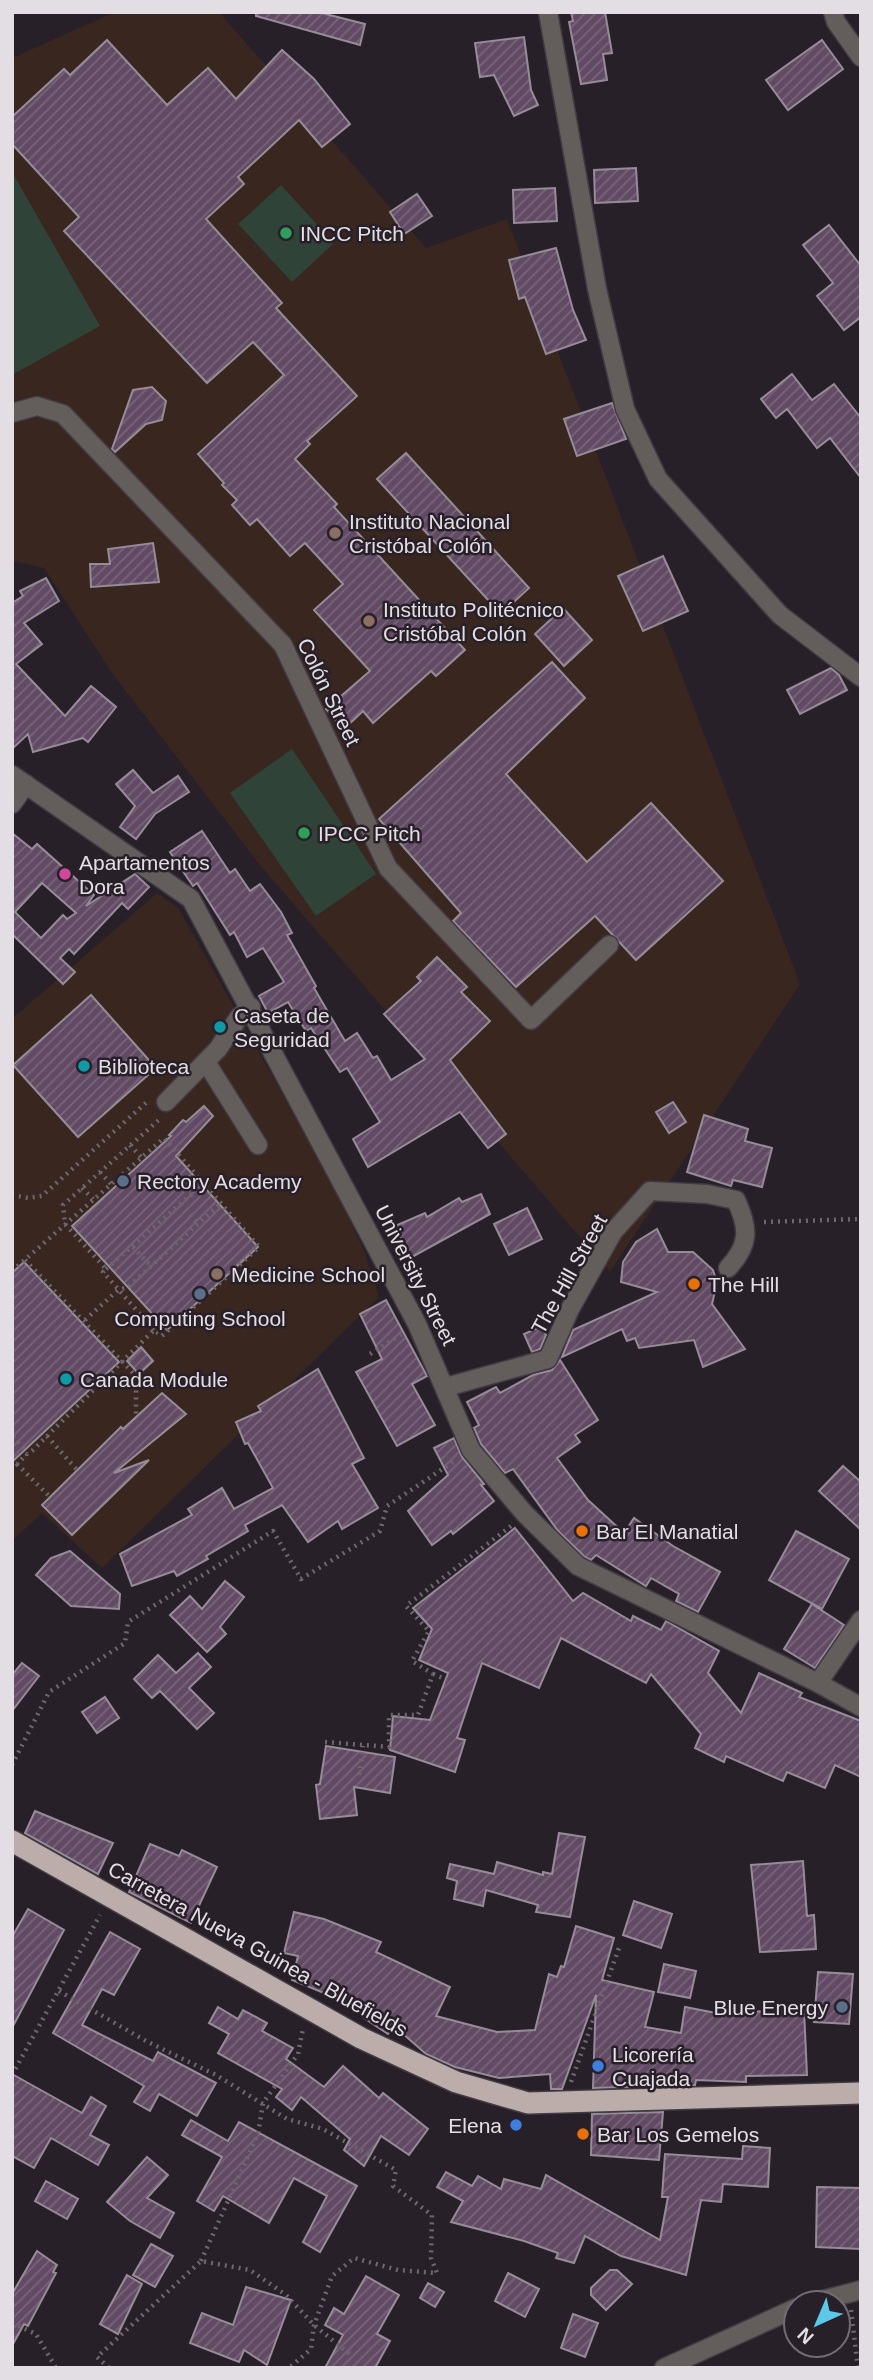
<svg xmlns="http://www.w3.org/2000/svg" width="873" height="2380" font-family="Helvetica,sans-serif">
<style>
.education{fill:#38261f}
.green{fill:#2f4338}
.building{fill:url(#building-hatch);stroke:#968c97;stroke-width:2;fill-rule:evenodd}
.lines{fill:none;stroke-linecap:round;stroke-linejoin:round}
.minor-casing{stroke:#423b43;stroke-width:21}
.highway-casing{stroke:#423b43;stroke-width:24}
.path{stroke:#6e676f;stroke-width:4.5;stroke-dasharray:2 5;stroke-linecap:butt}
.minor{stroke:#635d5c;stroke-width:18}
.highway{stroke:#bdadaa;stroke-width:21}
.leisure-dot{fill:#2e9e5b;stroke:#282029;stroke-width:2.5}
.education-dot{fill:#8d6e63;stroke:#282029;stroke-width:2.5}
.hotel-dot{fill:#d1479c;stroke:#282029;stroke-width:2.5}
.culture-dot{fill:#0f9aa8;stroke:#282029;stroke-width:2.5}
.service-dot{fill:#5c6f8a;stroke:#282029;stroke-width:2.5}
.food-dot{fill:#e8710a;stroke:#282029;stroke-width:2.5}
.shop-dot{fill:#3f7fe0;stroke:#282029;stroke-width:2.5}
.labels{text-anchor:middle;dominant-baseline:central;stroke-width:5;stroke-linejoin:round;paint-order:stroke}
.poi-label{font-size:21px;fill:#e3dee3;stroke:#282029;text-anchor:start}
.street-label{font-size:21px;fill:#e3dee3;stroke:#282029}
</style>
<defs>
<pattern id="building-hatch" width="6" height="6" patternUnits="userSpaceOnUse" patternTransform="scale(1.75)"><rect width="6" height="6" fill="#624a65"/><path d="M-1 1l2-2M0 6l6-6M5 7l2-2" fill="none" stroke="#78647b"/></pattern>
</defs>
<rect width="100%" height="100%" fill="#282029"/>
<g class="education">
<path d="M115,12h104l207,236 81,-29 293,765 -190,288 -350,-407 -148,-192 -68,-105 -32,-7v-503z"/>
<path d="M157,893l22,16 158,283 27,59 15,46 -277,271 -60,-55 -30,28v-522z"/>
</g>
<g class="green">
<path d="M12,172l88,154 -88,49z"/>
<path d="M281,185l53,58 -42,39 -54,-58z"/>
<path d="M292,749l84,125 -60,42 -86,-123z"/>
</g>
<g class="building">
<path d="M256,12h62l47,12 -5,21 -104,-29z"/>
<path d="M571,12h34l7,41 -9,1 4,26 -26,4 -12,-62 4,-1z"/>
<path d="M524,37l7,53 7,15 -24,11 -20,-41 -14,2 -5,-34z"/>
<path d="M107,40l60,65 41,-37 28,31 46,-49 32,29 36,45 -28,23 -23,-27 -61,57 6,7 -38,35 76,84 -6,5 81,88 -50,45 3,3 -15,15 42,45 -3,3 131,143 -29,26 -5,-5 -58,52 -10,-12 -19,18 -18,-20 44,-38 -56,-61 29,-26 -38,-41 -15,13 -33,-37 -7,6 -18,-20 5,-5 -15,-15 2,-2 -26,-29 86,-79 -31,-33 -46,41 -143,-152 15,-14 -67,-73v-27l52,-48 6,6z"/>
<path d="M822,40l21,29 -55,41 -22,-30z"/>
<path d="M636,168l2,33 -43,2 -1,-33z"/>
<path d="M555,188l2,33 -43,2 -1,-33z"/>
<path d="M417,194l15,22 -28,18 -14,-22z"/>
<path d="M829,225l32,41v51l-17,13 -27,-34 16,-13 -30,-38z"/>
<path d="M556,248l17,62 13,30 -40,14 -21,-57 -6,2 -10,-39z"/>
<path d="M792,374l20,26 22,-16 27,34v60l-31,-40 -13,10 -30,-39 -11,9 -15,-19z"/>
<path d="M152,387l14,14 -4,19 -16,4 -31,28 -3,-3 21,-59z"/>
<path d="M612,403l14,36 -49,17 -13,-37z"/>
<path d="M406,453l123,135 -28,26 -124,-135z"/>
<path d="M153,543l6,39 -68,5 -1,-23h20l-2,-15z"/>
<path d="M663,556l25,55 -45,20 -25,-55z"/>
<path d="M46,578l13,23 -35,22 18,21 -26,20 49,52 26,-30 25,21 -28,35 -5,-4 -50,14 -5,-18 -16,15v-146l11,-7 -3,-5z"/>
<path d="M563,608l29,32 -28,26 -29,-32z"/>
<path d="M552,662l33,36 -79,76 81,88 64,-59 72,78 -87,79 -41,-44 -79,71 -63,-66 8,-8 -82,-94z"/>
<path d="M831,668l8,7 8,15 -47,24 -13,-24z"/>
<path d="M133,770l20,23 25,-17 11,16 -34,22 -19,25 -16,-12 15,-21 -19,-22z"/>
<path d="M202,831l28,42 5,-4 15,22 10,-7 21,28 11,21 -5,2 29,51 -2,2 31,53 12,-8 16,25 4,-2 14,24 34,-21 -41,-45 37,-33 -4,-4 20,-20 30,30 -6,5 29,29 -40,39 56,74 -18,14 -28,-36 -92,55 -15,-28 27,-17 -33,-54 -7,4 -29,-44 -5,3 -18,-29 -20,11 -9,-17 25,-14 -21,-34 -16,9 -13,-25 -4,3 -33,-52 -4,3 -23,-34z"/>
<path d="M12,833l20,16 5,-5 57,51 -8,11 49,-32 14,13 -21,22 -6,-6 -48,51 -5,-5 -9,9 15,14 -12,12 -51,-50zM42,883l34,30 -9,6 -4,-4 -22,23 -26,-26z"/>
<path d="M91,995l65,73 -78,69 -65,-72z"/>
<path d="M673,1102l13,20 -17,11 -13,-21z"/>
<path d="M204,1106l9,10 -37,40 82,91 -91,83 -95,-104 99,-90 -2,-1 14,-15 3,2z"/>
<path d="M704,1115l44,14 -3,12 27,7 -10,39 -29,-7 -2,6 -44,-14z"/>
<path d="M481,1194l9,20 -80,44 -15,-32 30,-13 2,4 32,-19 3,4z"/>
<path d="M527,1208l15,31 -33,16 -15,-31z"/>
<path d="M657,1229l11,23h25l20,18 4,13 -5,21 33,45 -42,18 -9,-27 -55,8 -4,-10 -8,3 -5,-12 -60,28 11,-27 84,-38 -36,-10 2,-20 13,-20z"/>
<path d="M24,1262l95,100 -107,100v-189z"/>
<path d="M386,1300l41,76 -15,8 23,41 -38,21 -41,-74 26,-13 -22,-45z"/>
<path d="M542,1326l4,9 -6,14 -8,3 -8,-18z"/>
<path d="M141,1347l12,14 -14,13 -12,-13z"/>
<path d="M560,1360l38,60 -23,15 5,7 -23,16 31,42 36,33 10,-15 39,28 47,26 -22,40 -22,-11 3,-7 -28,-16 -5,8 -50,-31 -5,5 -6,-3 -27,-26 -45,-62 -8,4 -24,-29 -7,-16 5,-3 -12,-23 29,-15 4,6 33,-18 19,-5z"/>
<path d="M318,1369l46,89 -12,6 26,44 -36,21 -4,-8 -30,21 -26,-37 -37,20 3,6 -42,25 2,3 -31,17 -3,-5 -42,15 -12,-32 72,-39 -4,-6 34,-21 12,21 39,-21 -25,-45 -3,1 -9,-22 25,-11 -3,-5z"/>
<path d="M162,1393l24,21 -72,59 35,-13 -77,75 -30,-30 79,-78 2,2z"/>
<path d="M454,1438l8,19 22,27 -3,1 13,16 -41,33 -2,-3 -19,14 -24,-34 40,-36 -14,-27z"/>
<path d="M843,1466l18,16v48l-42,-39z"/>
<path d="M515,1528l58,73 10,-8 48,28 2,-5 28,14 5,-9 53,30 -11,22 33,40 18,-40 43,20 -3,4 62,24v56l-26,-12 -10,23 -38,-16 -4,9 -57,-25 -2,6 -29,-14 6,-14 -50,-60 -5,9 -85,-45 -22,50 -57,-25 -25,75 8,2 -10,32 -65,-22 3,-34 37,4 18,-47 -29,-13 13,-31 -19,-21z"/>
<path d="M796,1531l53,28 -27,50 -53,-29z"/>
<path d="M70,1551l50,43 -1,15 -48,-3 -35,-31 15,-17z"/>
<path d="M225,1581l19,16 -24,30 6,7 -19,18 -37,-37 20,-19 12,13z"/>
<path d="M812,1604l32,21 -29,43 -31,-19z"/>
<path d="M198,1653l13,14 -22,21 25,25 -17,16 -37,-38 -8,7 -18,-19 24,-24 18,18z"/>
<path d="M22,1663l17,13 -27,35v-36z"/>
<path d="M105,1697l14,21 -22,15 -15,-21z"/>
<path d="M326,1746l69,11 -5,36 -36,-6 3,28 -37,4 -4,-34 4,-1z"/>
<path d="M35,1811l78,32 -15,31 -73,-41z"/>
<path d="M559,1833l26,4 -15,80 -34,-5 2,-7 -52,-15 -3,16 -29,-7 3,-18 -10,-3 3,-14 44,10 3,-12 46,13v-3l9,2z"/>
<path d="M150,1844l29,12 3,-6 35,17 -26,56 -62,-31z"/>
<path d="M803,1861l4,55 7,-1 2,34 -56,3 -9,-87z"/>
<path d="M634,1901l38,13 -11,34 -38,-13z"/>
<path d="M28,1909l36,21 -52,98v-91z"/>
<path d="M294,1912l30,7 57,23 -5,10 74,35 -14,29 61,16 38,-2 14,-56 8,3 4,-11 3,1 12,-41 38,12 -12,42 52,12 -9,35 36,6 4,-26 31,6 88,-3 3,65 -61,1v6l-50,-2 -1,5 -102,3 3,-93 -34,94h-11l-1,-15 -51,4 -44,-11 -29,-13 -32,-28 -6,8 -24,-16 4,-7 -76,-31 6,-24 -14,-3z"/>
<path d="M110,1932l30,17 -26,46 -12,-6 -20,36 71,36 5,-9 58,31 -19,33 -38,-22 -9,17 -16,-9 10,-16 -91,-53z"/>
<path d="M664,1964l32,7 -6,27 -32,-6z"/>
<path d="M818,1972l35,2 -4,50 -35,-2z"/>
<path d="M218,2007l20,12 5,-9 24,13 -5,8 31,17 -7,11 38,28 19,-21 36,32 4,-5 45,36 -19,26 -28,-19 -17,30 -20,-16 6,-11 -49,-42 -9,13 -16,-13 6,-8 -64,-36 11,-19 -20,-11z"/>
<path d="M12,2074l70,39 9,-16 15,9 -16,29 19,10 -11,20 -47,-27 -17,30 -22,-12z"/>
<path d="M663,2112l-4,48 -68,-5 1,-41z"/>
<path d="M191,2120l37,21 11,-19 118,64 -37,66 -17,-10 24,-46 -33,-18 -25,45 -46,-27 -9,15 -17,-10 25,-44 -40,-22z"/>
<path d="M743,2146l27,2 -2,39 -45,-3 -2,18 -20,-2 -15,75 -65,-19 -36,-20 -11,27 -18,-5 2,-5 -34,-12 -73,-19 12,-21 -26,-14 9,-15 26,14 6,-10 23,13 3,-10 37,10 5,-14 114,65 8,-43h-6l3,-43 77,5z"/>
<path d="M147,2157l21,18 -21,23 27,15 -14,25 -30,-17 -23,-19z"/>
<path d="M46,2181l32,18 -11,20 -32,-18z"/>
<path d="M817,2187l44,1v61l-45,-2z"/>
<path d="M151,2244l22,12 -18,31 -22,-12z"/>
<path d="M37,2251l20,14 -4,7 3,1 -28,53 -4,-2 -12,22v-52z"/>
<path d="M610,2270h7l15,14 -26,26 -15,-15v-7z"/>
<path d="M508,2273l31,16 -14,28 -30,-16z"/>
<path d="M127,2275l15,9 -24,50 -18,-10z"/>
<path d="M366,2276l33,19 -22,39 13,7 -15,27h-50l18,-33 -18,-10 9,-17 10,6z"/>
<path d="M428,2283l16,9 -9,15 -15,-9z"/>
<path d="M246,2287l45,13 -24,65 -23,-15 -5,12 -49,-19 12,-30 31,12z"/>
<path d="M573,2314l25,9 -13,34 -24,-9z"/>
</g>
<g class="lines">
<defs>
<g id="minor">
<path d="M548,12l49,277 28,120 33,70 122,136 81,62"/>
<path d="M833,12l3,10 25,35"/>
<path d="M12,413l25,-7 26,8 220,231 105,223 143,152 78,-75"/>
<path d="M12,775l179,124 226,425 54,126 54,64 53,52 240,117 43,24"/>
<path d="M12,804l14,-20"/>
<path d="M206,1062l52,83"/>
<path d="M166,1102l52,-53 21,-32 12,-10"/>
<path d="M446,1387l102,-28 22,-50 43,-77 37,-41 57,3 29,6c13,28 14,45 -8,68"/>
<path d="M818,1683l43,-63"/>
<path d="M811,2303l50,-13"/>
<path d="M664,2368l132,-60"/>
</g>
<path id="highway" d="M12,1841l349,197 95,44 72,21 333,-10"/>
</defs>
<use href="#minor" class="minor-casing"/>
<use href="#highway" class="highway-casing"/>
<g class="path">
<path d="M130,1145l11,12"/>
<path d="M100,1172l11,12"/>
<path d="M82,1188l11,11"/>
<path d="M12,1195l16,3 14,-2 106,-95"/>
<path d="M181,1204l17,20"/>
<path d="M764,1222l97,-3"/>
<path d="M133,1247l18,19"/>
<path d="M25,1260l111,116v41"/>
<path d="M106,1269l97,-85"/>
<path d="M12,1271l152,-133 95,109 -97,89 -8,-6 -121,120 -6,4 -15,-19"/>
<path d="M85,1320l33,-30 10,-3 92,-83"/>
<path d="M154,1330l-51,-58 3,-3 -41,-45 -2,-19 98,-87"/>
<path d="M370,1354l32,-20"/>
<path d="M47,1436l30,34"/>
<path d="M12,1458l5,6 10,-10"/>
<path d="M17,1464l31,31"/>
<path d="M433,1674l14,6"/>
<path d="M325,1742l64,5v-32h29l15,-41 -21,-13 17,-30 -23,-25 105,-80"/>
<path d="M12,1765l37,-73 76,-49 3,-21 145,-91 28,48 79,-48 7,-25 69,-46"/>
<path d="M359,1775l4,-29"/>
<path d="M59,1991l87,50 70,34 71,44 36,10 73,41 -3,16 39,29 -1,43 6,15 -39,-3 -44,-12 -22,18 -18,49 -3,24 -22,19"/>
<path d="M12,2075l88,-160"/>
<path d="M571,2082l49,-137"/>
<path d="M201,2261l57,-127 5,-31 35,-49 5,-25"/>
<path d="M851,2310l7,58"/>
<path d="M12,2323l24,11 20,34"/>
<path d="M109,2368l-12,-11 104,-96 49,9 36,25 28,30 39,32"/>
</g>
<use href="#minor" class="minor"/>
<use href="#highway" class="highway"/>
</g>
<g class="leisure-dot">
<circle cx="286" cy="233" r="7"/>
<circle cx="304" cy="833" r="7"/>
</g>
<g class="education-dot">
<circle cx="335" cy="533" r="7"/>
<circle cx="369" cy="621" r="7"/>
<circle cx="217" cy="1274" r="7"/>
</g>
<circle class="hotel-dot" cx="65" cy="874" r="7"/>
<g class="culture-dot">
<circle cx="220" cy="1027" r="7"/>
<circle cx="84" cy="1066" r="7"/>
<circle cx="66" cy="1379" r="7"/>
</g>
<g class="service-dot">
<circle cx="123" cy="1181" r="7"/>
<circle cx="200" cy="1294" r="7"/>
<circle cx="842" cy="2007" r="7"/>
</g>
<g class="food-dot">
<circle cx="694" cy="1284" r="7"/>
<circle cx="582" cy="1531" r="7"/>
<circle cx="583" cy="2134" r="7"/>
</g>
<g class="shop-dot">
<circle cx="598" cy="2066" r="7"/>
<circle cx="516" cy="2125" r="7"/>
</g>
<g class="labels">
<g class="poi-label">
<text x="300" y="233">INCC Pitch</text>
<text x="349" y="521">Instituto Nacional<tspan x="349" dy="24">Cristóbal Colón</tspan></text>
<text x="383" y="609">Instituto Politécnico<tspan x="383" dy="24">Cristóbal Colón</tspan></text>
<text x="318" y="833">IPCC Pitch</text>
<text x="79" y="862">Apartamentos<tspan x="79" dy="24">Dora</tspan></text>
<text x="234" y="1015">Caseta de<tspan x="234" dy="24">Seguridad</tspan></text>
<text x="98" y="1066">Biblioteca</text>
<text x="137" y="1181">Rectory Academy</text>
<text x="231" y="1274">Medicine School</text>
<text x="708" y="1284">The Hill</text>
<text x="200" y="1318" text-anchor="middle">Computing School</text>
<text x="80" y="1379">Canada Module</text>
<text x="596" y="1531">Bar El Manatial</text>
<text x="828" y="2007" text-anchor="end">Blue Energy</text>
<text x="612" y="2054">Licorería<tspan x="612" dy="24">Cuajada</tspan></text>
<text x="502" y="2125" text-anchor="end">Elena</text>
<text x="597" y="2134">Bar Los Gemelos</text>
</g>
<g class="street-label">
<text transform="translate(329 692) rotate(64)">Colón Street</text>
<text transform="translate(569 1274) rotate(-61)">The Hill Street</text>
<text transform="translate(416 1275) rotate(63)">University Street</text>
<text transform="translate(258 1949) rotate(29)">Carretera Nueva Guinea - Bluefields</text>
</g>
</g>
<rect width="873" height="2380" fill="none" stroke="#e3dee3" stroke-width="28"/>
<g transform="translate(817 2324) rotate(224)"><circle r="33" fill="#282029" stroke="#736c73" stroke-width="2"/>
<path d="M0-5L12 26L0 18L-12 26Z" fill="#5dc7e8"/>
<text y="-10" font-size="19" font-weight="bold" text-anchor="middle" fill="#e3dee3">N</text>
</g>
</svg>
